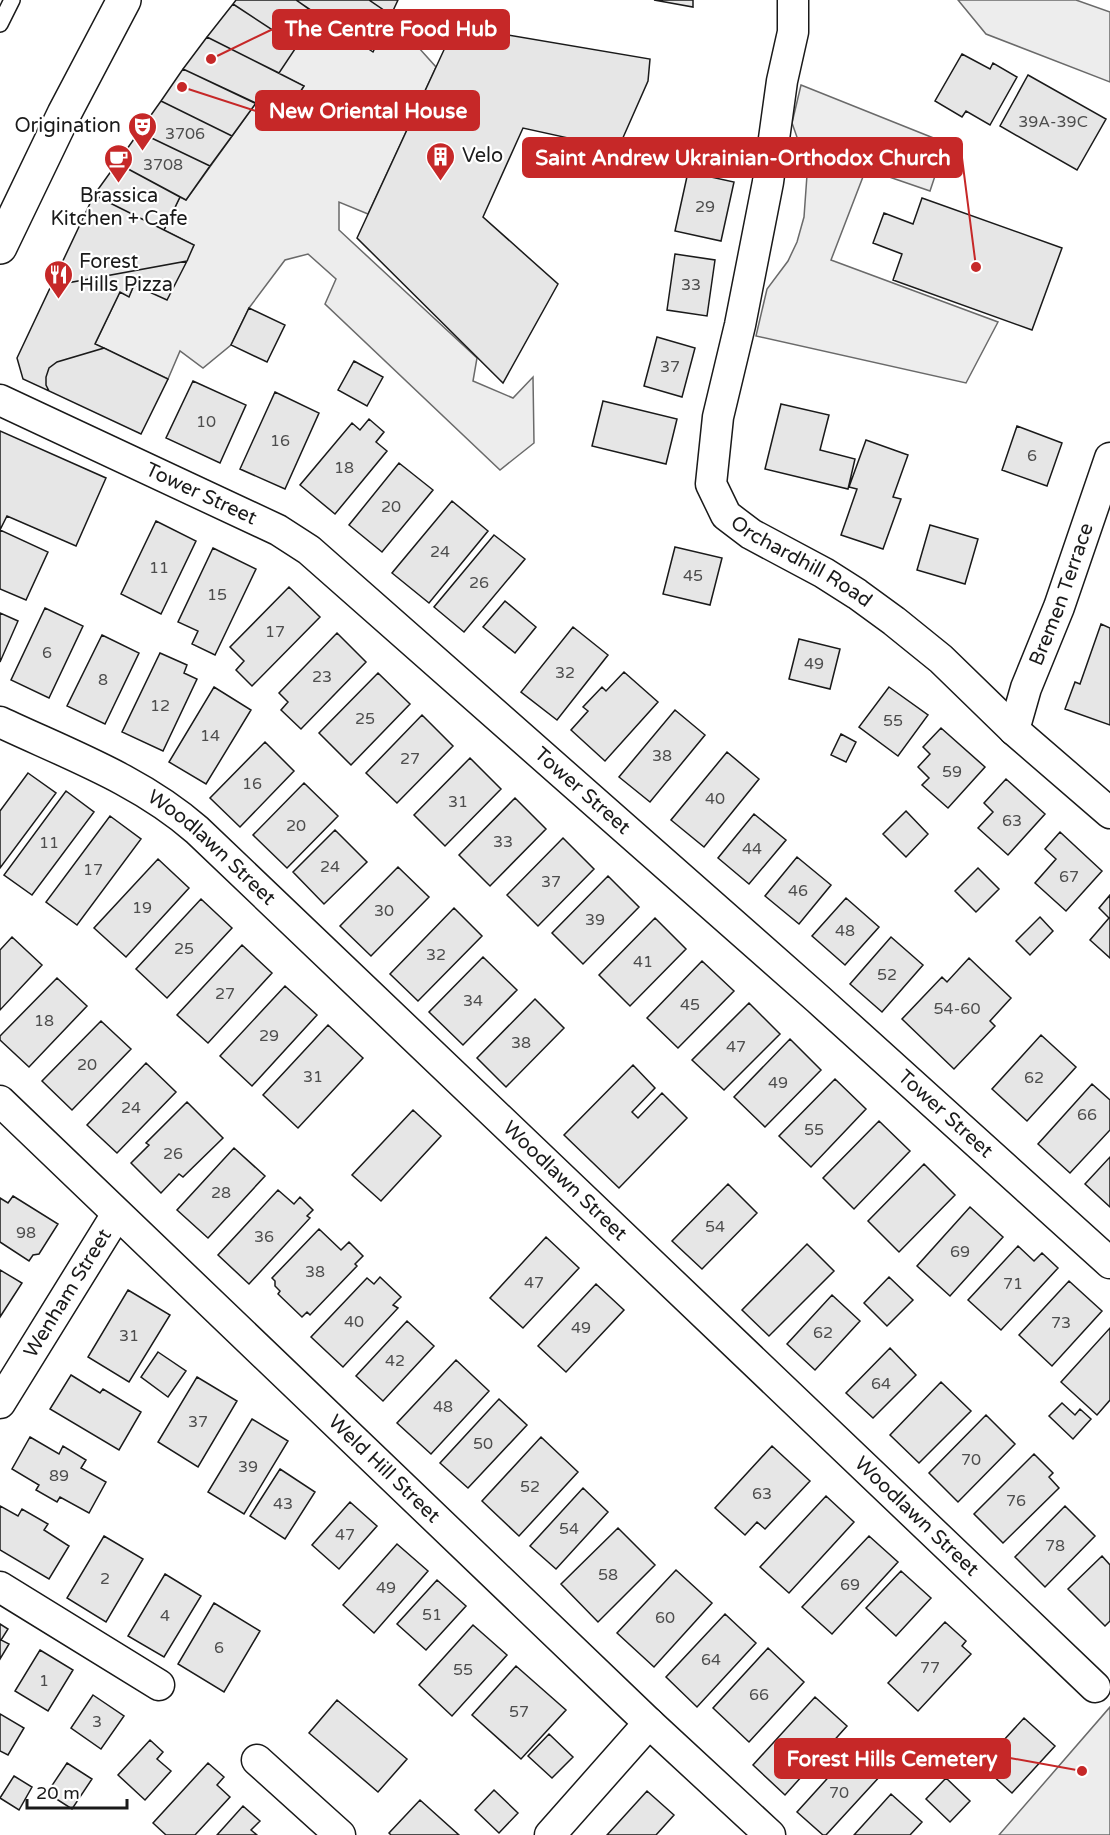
<svg xmlns="http://www.w3.org/2000/svg" width="1110" height="1835" font-family="'Varela Round',sans-serif">
<style>
.built{fill:#ededed;stroke:#6a6a6a;stroke-width:1.5}
.building{fill:#e6e6e6;stroke:#1a1a1a;stroke-width:1.5}
.lines{fill:none;stroke-linecap:round;stroke-linejoin:round}
.lane-casing{stroke:#1a1a1a;stroke-width:18}
.street-casing{stroke:#1a1a1a;stroke-width:33}
.primary-casing{stroke:#1a1a1a;stroke-width:36}
.lane{stroke:#fff;stroke-width:15}
.street{stroke:#fff;stroke-width:30}
.primary{stroke:#fff;stroke-width:33}
.labels{text-anchor:middle;dominant-baseline:central;stroke-width:4.5;stroke-linejoin:round;paint-order:stroke}
.number-label{font-size:16px;fill:#4d4d4d}
.poi-label{font-size:20px;fill:#1a1a1a;stroke:#fff;text-anchor:start}
.street-label{font-size:20px;fill:#1a1a1a;stroke:#fff}
.leader{fill:none;stroke:#c62828;stroke-width:2}
.callout-dot{fill:#c62828;stroke:#fff;stroke-width:2}
.callout{fill:#c62828;stroke:#c62828;stroke-width:2}
.callout-label{font-size:21px;text-anchor:middle;font-weight:bold;fill:#fff}
</style>
<rect width="100%" height="100%" fill="#fff"/>
<path class="built" d="M958,0H1076L1110,12V82L986,34Z
M317,15L373,51L385,27L410,38L436,67L368,214L339,202V230L477,358L473,381L513,398L533,377L534,443L500,470L325,304L336,279L308,254L285,260L249,308L231,345L203,368L180,351L168,379L95,344L120,292L129,296L134,285L163,296L194,245L164,230L180,197L186,200L256,103L284,116L304,86L271,69L297,46Z
M801,85L946,143L930,191L866,169L831,260L998,322L966,383L756,336L767,289L788,261L797,242L804,217L807,175L805,160L792,123Z
M1110,1707V1835H999Z"/>
<path class="building" d="M236,0H296L317,15L297,46L233,4Z
M296,0H369L391,15L373,52Z
M369,0H398L391,15Z
M654,0H693V7Z
M233,4L297,46L279,73L207,37Z
M455,26L650,59L648,81L618,149L523,128L483,217L558,284L503,383L357,238Z
M207,37L304,86L284,117L183,69Z
M962,54L990,69L993,63L1017,77L990,125L966,111L962,117L935,101Z
M183,69L256,103L232,136L161,101Z
M1028,75L1106,119L1077,170L1000,126Z
M161,101L232,136L210,166L139,132Z
M139,132L210,166L186,200L117,163Z
M117,163L180,197L164,230L94,195Z
M688,172L734,182L721,241L675,231Z
M94,195L194,245L187,261L51,286Z
M922,198L1062,248L1032,330L893,280L902,254L873,243L884,213L913,224Z
M675,254L715,260L707,316L667,310Z
M187,261L167,300L134,285L129,297L120,292L95,344L104,348L57,362L49,368L46,377V385L49,391L23,379L17,358L51,286Z
M249,308L285,325L267,362L231,345Z
M657,337L695,348L682,397L644,386Z
M104,348L168,379L141,434L49,391L46,385V377L49,368L57,362Z
M354,361L383,377L367,406L338,390Z
M193,381L246,405L220,463L166,438Z
M275,392L319,413L285,489L240,469Z
M603,401L677,419L666,464L592,446Z
M781,404L829,415L820,450L855,459L848,489L765,469Z
M369,419L384,432L376,442L387,451L335,514L300,485L352,423L360,430Z
M1017,426L1062,443L1047,486L1002,470Z
M0,431L106,478L76,546L7,516L0,530L48,552L26,600L0,589Z
M866,440L908,455L893,497L901,499L883,549L841,535L857,489L849,487Z
M399,463L433,490L382,552L349,525Z
M452,501L488,531L429,603L392,573Z
M156,521L196,541L161,614L121,594Z
M930,525L978,539L965,584L917,570Z
M494,535L525,559L464,632L434,607Z
M675,547L722,558L710,605L663,594Z
M213,548L256,569L215,655L192,644L198,631L178,622Z
M289,587L320,617L252,686L236,670L244,661L230,647Z
M505,601L536,627L515,653L483,627Z
M45,608L83,626L49,698L11,680Z
M0,613L18,621L0,662Z
M1101,624L1110,628V725L1065,709L1075,682L1080,684Z
M573,627L608,655L557,720L521,692Z
M337,633L366,662L301,729L281,710L288,702L279,693Z
M102,635L139,653L105,724L67,706Z
M799,639L840,649L830,689L789,679Z
M160,653L187,665L184,673L197,679L163,751L122,732Z
M624,672L658,702L605,761L571,730L588,711L583,707L602,687L606,691Z
M378,673L410,704L351,765L319,733Z
M214,687L251,710L206,784L169,762Z
M889,687L928,715L898,756L859,727Z
M675,710L705,735L650,802L619,777Z
M422,715L453,746L397,803L366,773Z
M941,728L985,767L948,808L922,785L929,778L918,767L930,754L923,747Z
M841,734L856,742L846,762L831,755Z
M265,742L294,771L240,827L210,798Z
M727,752L759,779L704,847L671,820Z
M470,758L501,789L445,846L414,815Z
M28,773L56,793L0,868V811Z
M1006,779L1045,814L1008,855L978,828L993,812L984,803Z
M304,783L338,816L287,868L253,835Z
M66,791L94,812L32,895L4,875Z
M515,798L546,829L490,886L459,855Z
M906,811L928,834L906,857L883,834Z
M754,814L786,840L749,884L718,858Z
M110,816L141,839L77,925L46,902Z
M335,830L367,862L324,904L293,872Z
M1060,832L1102,871L1066,911L1035,883L1056,859L1045,849Z
M563,838L594,869L538,926L507,895Z
M797,857L831,885L799,924L765,896Z
M158,859L189,888L126,957L94,928Z
M398,867L429,897L371,956L340,926Z
M978,868L999,889L976,912L955,891Z
M608,876L639,907L583,964L552,933Z
M1110,895V958L1090,940L1109,918L1099,908Z
M846,898L879,927L845,965L812,936Z
M201,899L232,928L167,998L136,969Z
M454,908L482,936L418,1001L390,974Z
M1040,917L1053,931L1030,955L1016,941Z
M655,918L686,949L630,1006L599,975Z
M12,937L42,965L0,1010V950Z
M891,937L923,965L882,1012L850,984Z
M242,945L272,973L208,1043L177,1015Z
M483,957L517,990L463,1045L429,1012Z
M969,958L1011,998L990,1021L995,1026L954,1069L902,1019L942,977L947,982Z
M702,961L734,991L678,1048L647,1018Z
M57,978L87,1006L29,1067L0,1040V1036Z
M285,986L317,1015L252,1086L220,1056Z
M535,999L564,1028L506,1087L477,1058Z
M749,1003L780,1034L724,1090L692,1060Z
M101,1021L131,1049L72,1110L42,1081Z
M328,1025L363,1058L298,1128L263,1095Z
M1041,1035L1076,1067L1027,1121L992,1089Z
M790,1039L821,1070L765,1127L734,1097Z
M146,1063L176,1092L117,1153L87,1125Z
M633,1065L655,1088L632,1112L638,1118L662,1093L687,1118L619,1188L564,1135Z
M835,1079L866,1109L811,1167L779,1136Z
M1092,1084L1110,1100V1130L1070,1173L1038,1144Z
M187,1102L223,1138L183,1177L179,1174L161,1193L131,1163L149,1145L146,1143Z
M413,1110L441,1136L381,1201L352,1175Z
M879,1121L910,1151L854,1209L823,1178Z
M234,1148L265,1176L208,1238L177,1210Z
M1110,1157V1207L1085,1184Z
M924,1164L955,1195L899,1252L868,1221Z
M728,1184L757,1213L702,1269L672,1241Z
M278,1190L294,1204L300,1197L313,1210L307,1216L310,1218L249,1284L218,1255Z
M13,1196L58,1224L39,1254L33,1255L29,1261L0,1242V1198L8,1203Z
M970,1207L1003,1237L950,1296L917,1266Z
M319,1229L341,1250L349,1242L363,1256L355,1264L357,1266L310,1315L307,1312L302,1317L278,1294L280,1291L275,1286V1281L272,1278Z
M546,1237L579,1268L523,1328L490,1298Z
M807,1244L834,1271L769,1336L742,1310Z
M1018,1246L1034,1261L1042,1253L1058,1268L1001,1330L968,1300Z
M0,1270L22,1283L0,1317Z
M380,1277L401,1297L393,1305L398,1308L343,1367L311,1337L367,1278L374,1284Z
M889,1277L913,1300L887,1326L864,1303Z
M1069,1281L1102,1311L1052,1366L1019,1335Z
M596,1284L624,1310L566,1372L538,1346Z
M128,1290L170,1315L129,1382L88,1357Z
M832,1295L860,1321L815,1370L787,1344Z
M407,1321L434,1346L383,1401L356,1376Z
M1110,1328V1400L1097,1415L1061,1382Z
M890,1348L916,1375L873,1418L846,1393Z
M158,1352L186,1371L168,1397L141,1377Z
M456,1360L489,1391L431,1454L397,1423Z
M71,1375L100,1393L103,1389L141,1412L119,1450L50,1409Z
M197,1377L237,1401L198,1467L158,1442Z
M941,1382L971,1411L919,1463L890,1435Z
M499,1399L527,1425L468,1488L440,1463Z
M1062,1403L1075,1415L1080,1409L1091,1419L1073,1439L1049,1416Z
M986,1415L1015,1444L958,1502L929,1473Z
M252,1419L288,1441L244,1514L208,1492Z
M30,1437L59,1454L63,1446L86,1460L81,1468L106,1482L89,1513L60,1497L57,1502L36,1490L39,1485L12,1469Z
M541,1437L578,1472L519,1536L482,1501Z
M772,1446L810,1481L765,1529L757,1522L745,1535L715,1508Z
M1034,1454L1053,1473L1049,1477L1059,1488L1003,1543L974,1514Z
M280,1469L315,1492L285,1539L250,1516Z
M583,1488L608,1512L556,1569L530,1546Z
M826,1496L854,1522L789,1593L760,1567Z
M350,1502L377,1526L339,1569L312,1545Z
M0,1506L18,1516L22,1509L48,1524L44,1530L69,1546L49,1579L0,1550Z
M1065,1506L1095,1536L1045,1587L1015,1557Z
M618,1528L655,1565L598,1622L561,1584Z
M104,1536L143,1559L106,1622L67,1598Z
M869,1536L898,1562L832,1634L802,1607Z
M397,1544L428,1571L374,1633L343,1605Z
M1102,1556L1110,1565V1621L1105,1626L1068,1589Z
M676,1570L712,1603L654,1667L617,1633Z
M901,1571L931,1598L896,1636L866,1608Z
M165,1574L201,1596L164,1657L128,1636Z
M437,1580L466,1606L426,1650L397,1624Z
M214,1603L260,1631L224,1692L178,1664Z
M725,1614L756,1643L697,1707L666,1677Z
M945,1622L966,1641L962,1646L971,1654L918,1711L888,1683Z
M0,1624L8,1629L1,1640L9,1644L0,1659Z
M473,1625L507,1655L452,1716L419,1685Z
M768,1648L804,1682L749,1742L713,1708Z
M40,1650L73,1670L48,1711L15,1691Z
M516,1666L566,1710L521,1759L472,1715Z
M93,1695L124,1716L101,1749L71,1728Z
M815,1697L847,1726L785,1795L753,1765Z
M337,1700L407,1759L378,1792L309,1733Z
M0,1714L24,1728L8,1755L0,1751Z
M1024,1718L1055,1746L1012,1793L981,1765Z
M549,1734L573,1757L552,1778L528,1756Z
M150,1740L163,1752L157,1759L171,1771L145,1800L118,1775Z
M854,1749L882,1774L826,1835H823L797,1812Z
M67,1763L92,1779L72,1809L47,1793Z
M208,1763L224,1777L217,1785L230,1797L195,1835H166L153,1823Z
M14,1776L32,1787L19,1810L0,1798Z
M946,1778L970,1801L950,1822L926,1799Z
M494,1790L518,1813L499,1833L475,1810Z
M647,1791L674,1815L656,1835H607Z
M891,1794L922,1822L910,1835H854Z
M420,1800L459,1835H391L389,1833Z
M243,1806L260,1821L251,1830L257,1835H217Z"/>
<g class="lines">
<defs>
<path id="lane" d="M0,24L12,0"/>
<g id="street">
<path id="s1" d="M793,0V32L782,81L768,182L740,325L718,417L711,484L726,515L751,534L824,573L857,594L894,621L941,659L1014,730L1110,813"/>
<path id="s2" d="M0,400L278,530L309,550L818,999L1110,1263"/>
<path id="s3" d="M0,722C68,754 140,780 197,830L1095,1687"/>
<path id="s4" d="M1014,730L1026,688L1059,607L1110,458"/>
<path id="s5" d="M0,1101L649,1723L770,1835"/>
<path id="s6" d="M0,1403L117,1214"/>
<path d="M0,1587L159,1685"/>
<path d="M257,1760L340,1835"/>
<path d="M550,1835L649,1723"/>
</g>
<path id="primary" d="M0,247L64,114L124,0"/>
</defs>
<use href="#lane" class="lane-casing"/>
<use href="#street" class="street-casing"/>
<use href="#primary" class="primary-casing"/>
<use href="#lane" class="lane"/>
<use href="#street" class="street"/>
<use href="#primary" class="primary"/>
</g>
<defs>
<symbol id="theatre-pin" viewBox="-11 -11 22 30"><path d="M0 17L-7.5 6A9.5 9.5 0 1 1 7.5 6Z" fill="#c62828" stroke="#fff"/><path d="M-5-5.5Q0-4 5-5.5V0Q5 5 0 6Q-5 5-5 0ZM-3.3-2.5H-1v1.5H-3.3ZM1-2.5H3.3v1.5H1ZM-2.8 1Q0 5.5 2.8 1Z" fill="#fff"/></symbol>
<symbol id="building-pin" viewBox="-11 -11 22 30"><path d="M0 17L-7.5 6A9.5 9.5 0 1 1 7.5 6Z" fill="#c62828" stroke="#fff"/><path d="M-4-6H4V6H1V3H-1V6H-4ZM-2.5-4.3h1.7v1.8h-1.7ZM.8-4.3h1.7v1.8H.8ZM-2.5-1h1.7V.8h-1.7ZM.8-1h1.7V.8H.8Z" fill="#fff"/></symbol>
<symbol id="cafe-pin" viewBox="-11 -11 22 30"><path d="M0 17L-7.5 6A9.5 9.5 0 1 1 7.5 6Z" fill="#c62828" stroke="#fff"/><path d="M-5.5-4.5H6V0H3Q3 3.5 0 3.5H-2.5Q-5.5 3.5-5.5 0ZM3-3.2v2h1.7v-2ZM-6 4.5H4V6H-6Z" fill="#fff"/></symbol>
<symbol id="restaurant-pin" viewBox="-11 -11 22 30"><path d="M0 17L-7.5 6A9.5 9.5 0 1 1 7.5 6Z" fill="#c62828" stroke="#fff"/><path d="M-5-6h1v4h1v-4h1v4h1v-4h1v5L-1.5 .5V6h-2V.5L-5-1ZM5-6V6H3V1.5H1.5Q1.5-4 5-6Z" fill="#fff"/></symbol>
</defs>
<g fill-rule="evenodd">
<use href="#theatre-pin" x="126" y="110" width="33" height="45"/>
<use href="#building-pin" x="424" y="140" width="33" height="45"/>
<use href="#cafe-pin" x="102" y="142" width="33" height="45"/>
<use href="#restaurant-pin" x="42" y="258" width="33" height="45"/>
</g>
<g class="labels">
<g class="number-label">
<text x="1053" y="122">39A-39C</text>
<text x="185" y="134">3706</text>
<text x="163" y="165">3708</text>
<text x="705" y="207">29</text>
<text x="691" y="285">33</text>
<text x="670" y="367">37</text>
<text x="206" y="422">10</text>
<text x="280" y="441">16</text>
<text x="1032" y="456">6</text>
<text x="344" y="468">18</text>
<text x="391" y="507">20</text>
<text x="440" y="552">24</text>
<text x="159" y="568">11</text>
<text x="693" y="576">45</text>
<text x="479" y="583">26</text>
<text x="217" y="595">15</text>
<text x="275" y="632">17</text>
<text x="47" y="653">6</text>
<text x="814" y="664">49</text>
<text x="565" y="673">32</text>
<text x="322" y="677">23</text>
<text x="103" y="680">8</text>
<text x="160" y="706">12</text>
<text x="365" y="719">25</text>
<text x="893" y="721">55</text>
<text x="210" y="736">14</text>
<text x="662" y="756">38</text>
<text x="410" y="759">27</text>
<text x="952" y="772">59</text>
<text x="252" y="784">16</text>
<text x="715" y="799">40</text>
<text x="458" y="802">31</text>
<text x="1012" y="821">63</text>
<text x="296" y="826">20</text>
<text x="503" y="842">33</text>
<text x="49" y="843">11</text>
<text x="752" y="849">44</text>
<text x="330" y="867">24</text>
<text x="93" y="870">17</text>
<text x="1069" y="877">67</text>
<text x="551" y="882">37</text>
<text x="798" y="891">46</text>
<text x="142" y="908">19</text>
<text x="384" y="911">30</text>
<text x="595" y="920">39</text>
<text x="845" y="931">48</text>
<text x="184" y="949">25</text>
<text x="436" y="955">32</text>
<text x="643" y="962">41</text>
<text x="887" y="975">52</text>
<text x="225" y="994">27</text>
<text x="473" y="1001">34</text>
<text x="690" y="1005">45</text>
<text x="957" y="1009">54-60</text>
<text x="44" y="1021">18</text>
<text x="269" y="1036">29</text>
<text x="521" y="1043">38</text>
<text x="736" y="1047">47</text>
<text x="87" y="1065">20</text>
<text x="313" y="1077">31</text>
<text x="1034" y="1078">62</text>
<text x="778" y="1083">49</text>
<text x="131" y="1108">24</text>
<text x="1087" y="1115">66</text>
<text x="814" y="1130">55</text>
<text x="173" y="1154">26</text>
<text x="221" y="1193">28</text>
<text x="715" y="1227">54</text>
<text x="26" y="1233">98</text>
<text x="264" y="1237">36</text>
<text x="960" y="1252">69</text>
<text x="315" y="1272">38</text>
<text x="534" y="1283">47</text>
<text x="1013" y="1284">71</text>
<text x="354" y="1322">40</text>
<text x="1061" y="1323">73</text>
<text x="581" y="1328">49</text>
<text x="823" y="1333">62</text>
<text x="129" y="1336">31</text>
<text x="395" y="1361">42</text>
<text x="881" y="1384">64</text>
<text x="443" y="1407">48</text>
<text x="198" y="1422">37</text>
<text x="483" y="1444">50</text>
<text x="971" y="1460">70</text>
<text x="248" y="1467">39</text>
<text x="59" y="1476">89</text>
<text x="530" y="1487">52</text>
<text x="762" y="1494">63</text>
<text x="1016" y="1501">76</text>
<text x="283" y="1504">43</text>
<text x="569" y="1529">54</text>
<text x="345" y="1535">47</text>
<text x="1055" y="1546">78</text>
<text x="608" y="1575">58</text>
<text x="105" y="1579">2</text>
<text x="850" y="1585">69</text>
<text x="386" y="1588">49</text>
<text x="432" y="1615">51</text>
<text x="165" y="1616">4</text>
<text x="665" y="1618">60</text>
<text x="219" y="1648">6</text>
<text x="711" y="1660">64</text>
<text x="930" y="1668">77</text>
<text x="463" y="1670">55</text>
<text x="44" y="1681">1</text>
<text x="759" y="1695">66</text>
<text x="519" y="1712">57</text>
<text x="97" y="1722">3</text>
<text x="839" y="1793">70</text>
</g>
<g class="poi-label">
<text x="121" y="126" text-anchor="end">Origination</text>
<text x="462" y="156">Velo</text>
<text x="119" y="196" text-anchor="middle">Brassica<tspan x="119" dy="23">Kitchen + Cafe</tspan></text>
<text x="79" y="262">Forest<tspan x="79" dy="23">Hills Pizza</tspan></text>
</g>
<g class="street-label">
<text stroke="none"><textPath href="#s2" startOffset="222">Tower Street</textPath></text>
<text stroke="none"><textPath href="#s1" startOffset="615">Orchardhill Road</textPath></text>
<text stroke="none"><textPath href="#s4" startOffset="144">Bremen Terrace</textPath></text>
<text stroke="none"><textPath href="#s2" startOffset="708">Tower Street</textPath></text>
<text stroke="none"><textPath href="#s3" startOffset="248">Woodlawn Street</textPath></text>
<text stroke="none"><textPath href="#s2" startOffset="1194">Tower Street</textPath></text>
<text stroke="none"><textPath href="#s3" startOffset="734">Woodlawn Street</textPath></text>
<text stroke="none"><textPath href="#s6" startOffset="129">Wenham Street</textPath></text>
<text stroke="none"><textPath href="#s5" startOffset="532">Weld Hill Street</textPath></text>
<text stroke="none"><textPath href="#s3" startOffset="1220">Woodlawn Street</textPath></text>
</g>
</g>
<path class="leader" d="M211 59L273 29M182 87L256 111M976 267L962 158M1082 1771L1010 1758"/>
<g class="callout-dot">
<circle cx="211" cy="59" r="6"/>
<circle cx="182" cy="87" r="6"/>
<circle cx="976" cy="267" r="6"/>
<circle cx="1082" cy="1771" r="6"/>
</g>
<g class="callout">
<rect x="273" y="10" width="236" height="39" rx="6"/>
<rect x="256" y="91" width="223" height="39" rx="6"/>
<rect x="523" y="138" width="439" height="39" rx="6"/>
<rect x="775" y="1739" width="235" height="39" rx="6"/>
</g>
<g class="callout-label">
<text x="391" y="36">The Centre Food Hub</text>
<text x="368" y="118">New Oriental House</text>
<text x="743" y="165">Saint Andrew Ukrainian-Orthodox Church</text>
<text x="892" y="1766">Forest Hills Cemetery</text>
</g>
<path d="M27 1799v9h100v-9" fill="none" stroke="#1a1a1a" stroke-width="3"/>
<text x="36" y="1799" font-size="18" fill="#1a1a1a" stroke="#ffffff" stroke-width="4.5" paint-order="stroke">20 m</text>
</svg>
